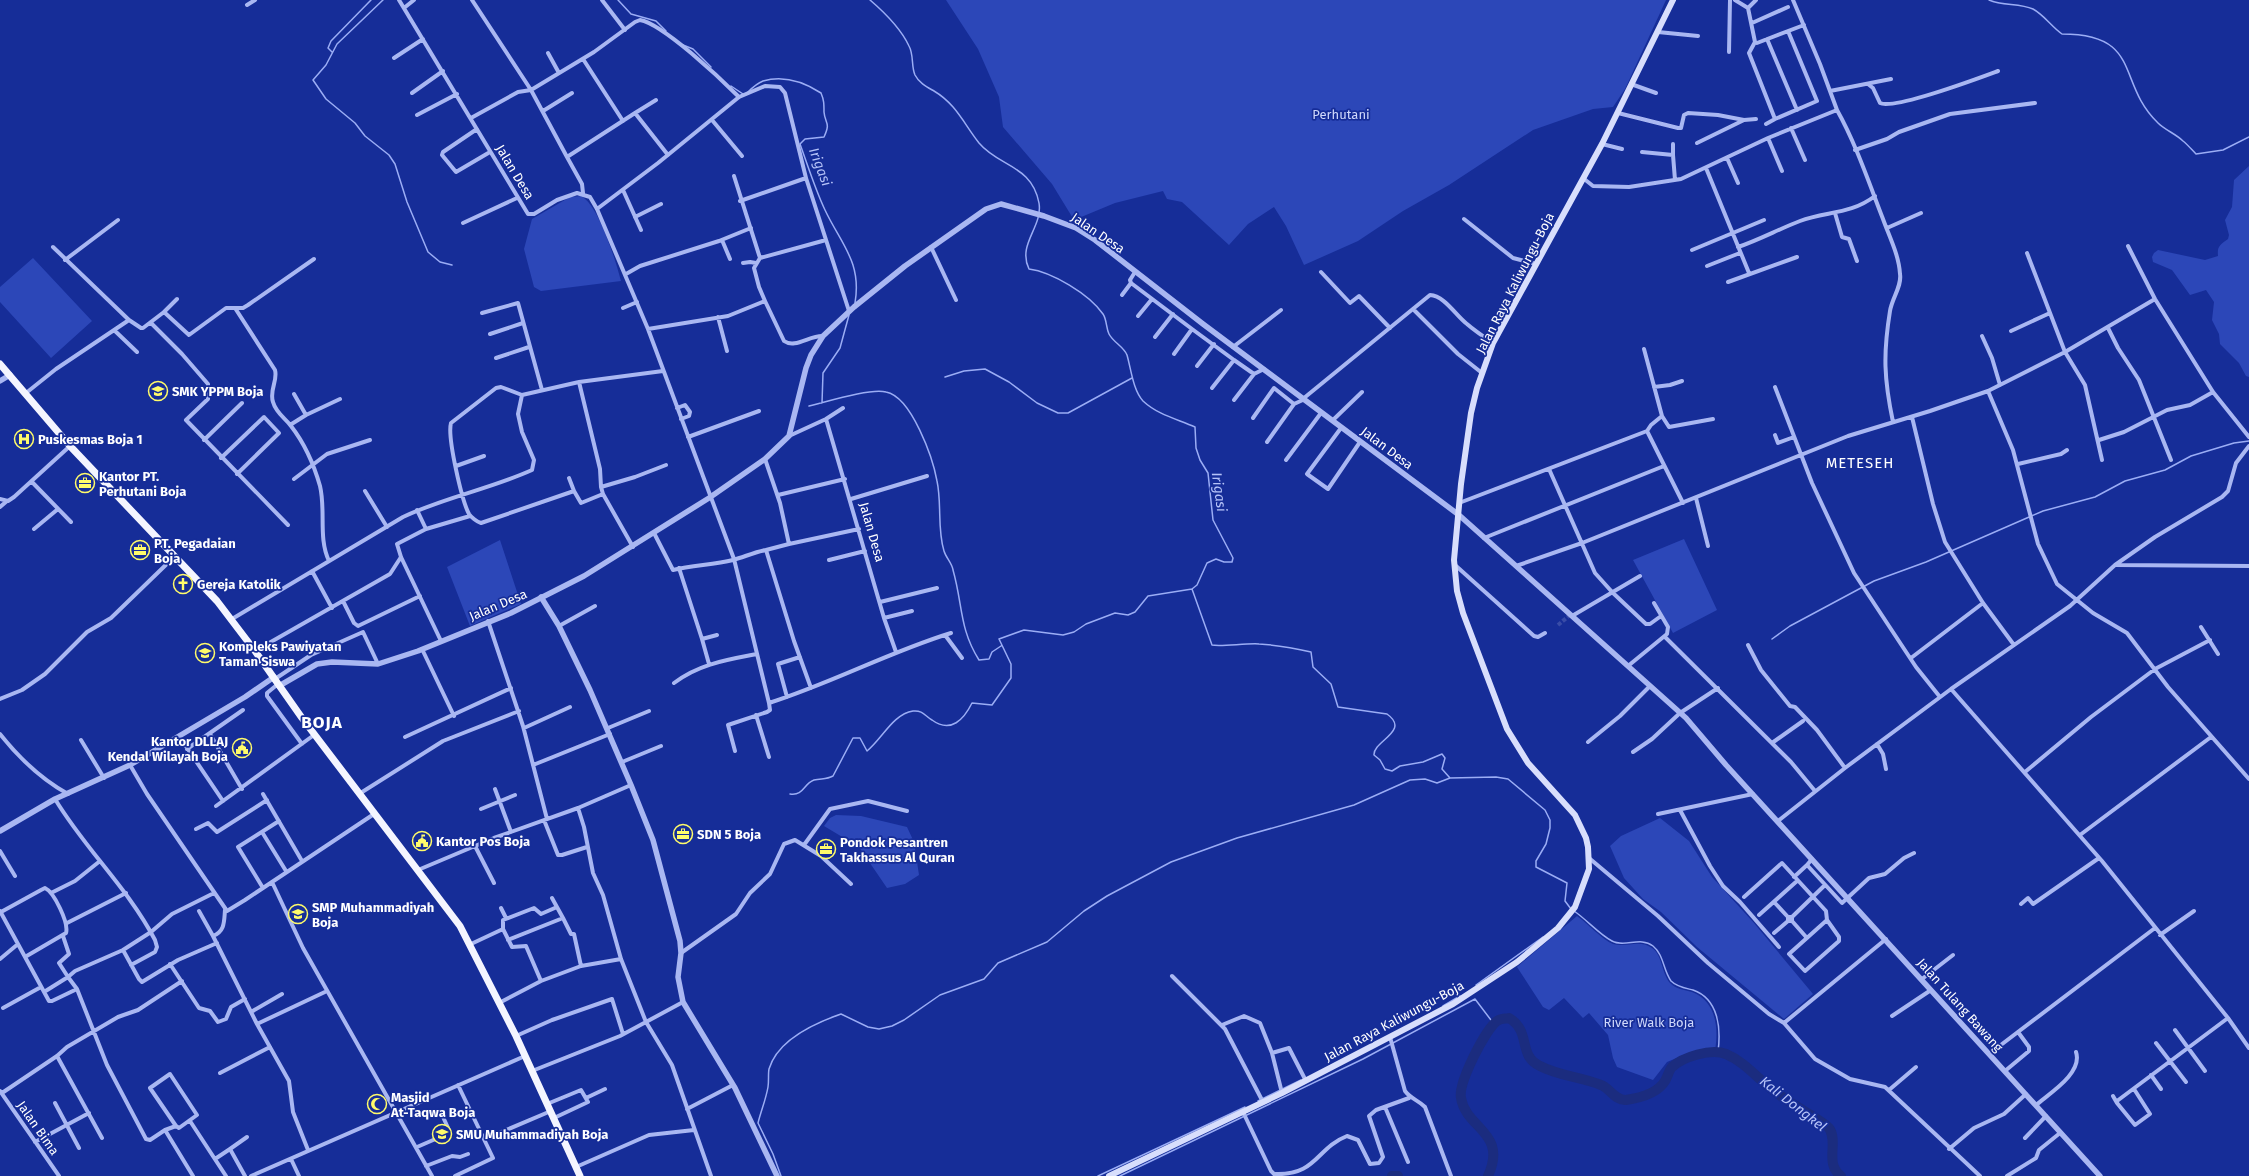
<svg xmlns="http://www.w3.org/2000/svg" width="2249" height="1176" font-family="'Fira Sans',sans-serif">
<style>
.green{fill:#2c47b8}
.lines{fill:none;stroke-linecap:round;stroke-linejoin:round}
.stream{stroke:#9badf5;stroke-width:1.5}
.river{stroke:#1b2c7f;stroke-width:10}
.minor-tunnel{stroke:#394ca7;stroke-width:4;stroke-dasharray:4 2;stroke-linecap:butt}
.minor{stroke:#a9b7f2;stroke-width:4}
.tertiary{stroke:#a9b7f2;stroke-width:5.5}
.secondary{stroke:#d8defc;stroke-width:6}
.primary{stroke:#f4f5ff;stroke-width:7}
.labels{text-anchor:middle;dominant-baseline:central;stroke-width:3.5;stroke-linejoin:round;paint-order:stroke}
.park-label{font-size:13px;fill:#d0d9fc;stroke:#162d98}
.street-label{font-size:13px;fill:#fff;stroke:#162d98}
.poi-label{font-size:13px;font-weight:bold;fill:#fff;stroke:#162d98;text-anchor:start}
.water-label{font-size:14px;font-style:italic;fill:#b5c2f8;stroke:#162d98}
.quarter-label{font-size:15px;letter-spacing:1px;fill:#fff;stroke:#162d98}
.district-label{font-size:17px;font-weight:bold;letter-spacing:1px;fill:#fff;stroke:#162d98}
</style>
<rect width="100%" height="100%" fill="#162d98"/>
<path class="green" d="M946,0H1666L1625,89L1613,107L1593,109L1533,130L1449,185L1403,211L1358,241L1304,265L1286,226L1274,207L1248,224L1229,245L1182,202L1167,199L1163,191L1115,203L1074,220L1052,184L1003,127L999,97L978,49Z
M2249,166V377L2246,376L2239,363L2220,344L2219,334L2212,320L2214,302L2206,290L2190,295L2172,270L2153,262L2152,257L2154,253L2158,250L2205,260L2218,256C2217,246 2220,245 2228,239L2229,235L2225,220L2232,207L2234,180Z
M581,196C599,205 616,262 621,281L541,291L534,287L524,249L532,219L570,197Z
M33,258L92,321L51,358L0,302V287Z
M1684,539L1717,610L1673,633L1633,560Z
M500,540L521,604L470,626L447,567Z
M836,815L861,816L907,827L914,842L919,875L905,884L887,888L859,847L824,826L830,818Z
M1660,818L1689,841L1712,877L1754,923L1813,994L1784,1019L1697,947L1661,912L1643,899L1624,878L1610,846L1621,836Z
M1577,916C1587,923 1603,940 1613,944C1626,948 1639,939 1652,948C1663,956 1661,972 1670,983C1676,989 1684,990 1692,992C1716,1001 1719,1028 1715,1050L1691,1052L1667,1062L1653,1080L1617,1067L1613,1058L1608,1035L1589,1013L1583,1018L1564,998L1549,1010L1543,1007L1517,967Z"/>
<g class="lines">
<path class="stream" d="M383,0L337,44L326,65L313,80L326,99L355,123L365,136L389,155L395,164L407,202L428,252L440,262L452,265
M618,0L631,14L656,21L666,31
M1989,0C2003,6 2019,3 2033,9C2044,15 2051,26 2062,34C2143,34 2116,83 2158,123C2165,130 2176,134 2183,141C2188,145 2192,150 2196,154L2223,150L2249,137
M683,45L693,49L711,67
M332,52L328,48L331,41L371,0
M731,86L743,94
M748,92C752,88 758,83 763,81C784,75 804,82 821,93C824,100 824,104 824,112C825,124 831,122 824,137L805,139L800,144C808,166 815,189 825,210C841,244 862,262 855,303
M945,377L964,371L985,369L1009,382L1037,403L1058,413H1068L1132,378
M822,403L823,373L840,348L849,315
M809,406C826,402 870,388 886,392C912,397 933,459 937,481C942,504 937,529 944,551C946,558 952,563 953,570C963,605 959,628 979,660L989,659L992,652L1001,646
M1192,589L1212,645C1220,647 1247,643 1259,644C1276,645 1294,648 1311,652L1313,667L1331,684L1338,707L1387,714C1411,731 1373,741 1374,755L1380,760L1385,769L1392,771L1400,766L1423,762L1442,754L1445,758L1442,769L1450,778L1496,777L1508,779L1545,810L1550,820V828L1546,844L1536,861V867L1567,883L1565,901L1571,909
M1772,639L1790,626L1874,581L1926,562L2043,511L2095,497L2125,481L2165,470L2191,456L2234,443L2249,441
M790,794C804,796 803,784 814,780C821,778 826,780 833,776L853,738H860L867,751C882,739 893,714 913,711C923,710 925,716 932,720C951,734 964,719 972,703L992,705L1011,678V664L999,639L1024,630L1063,635L1074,632L1086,624L1115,613L1128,615L1135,612L1148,596L1192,589L1197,585L1207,563L1216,559L1224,562H1232L1233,558L1213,520L1208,473L1200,460L1196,448L1195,427C1177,419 1158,415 1143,401C1133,390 1131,369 1127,355C1124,347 1113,342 1109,334C1106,328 1107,320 1103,314C1089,294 1052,272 1029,269C1017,244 1043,227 1039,203C1032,165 999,167 979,143C964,124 956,104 934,91C927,87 919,83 915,75C911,66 914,55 909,46C901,29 884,12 870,0
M1574,911C1586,919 1600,935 1612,941C1625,948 1640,936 1653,946C1664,955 1663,970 1671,981C1677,987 1685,988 1693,990C1719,999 1721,1029 1718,1052
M1476,985L1543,937
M1443,1006L1460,996
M1258,1101L1301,1080
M781,1176L773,1154L758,1123C761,1111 766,1099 768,1087C769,1081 768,1074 769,1069C778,1039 815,1023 841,1014L868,1027L879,1029L892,1026L904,1020L940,995L984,979L998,963L1047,942L1084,911L1107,896L1171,862L1237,838L1354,805L1410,780L1425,779L1437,783L1450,778
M1098,1176L1245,1107
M1120,1176L1363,1059L1475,999L1494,1024"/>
<path class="river" d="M1392,1176H1398
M1488,1176C1508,1132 1466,1129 1461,1098C1458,1083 1485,1030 1497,1021C1501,1018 1505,1019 1509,1018C1532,1032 1517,1055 1540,1066C1559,1076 1581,1077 1601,1085C1610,1088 1615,1101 1626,1100C1639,1098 1658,1093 1665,1081C1668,1076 1669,1070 1672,1067C1683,1057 1711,1048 1726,1054C1745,1062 1758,1079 1774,1091C1785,1099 1797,1107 1809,1114C1815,1118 1824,1123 1829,1128C1839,1142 1824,1164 1841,1176"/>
<path class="minor-tunnel" d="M1558,625L1570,615"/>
<path class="minor" d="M399,0L528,214H534L557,200L577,193L590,197L597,209L648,329L734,559L769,703L770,710L767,712L728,725L735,751
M472,0L531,90L567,157
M602,0L625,30
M1735,0L1748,8
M1756,0L1748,8L1755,42L1757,43L1804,25
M1793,0L1820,64L1837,110
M247,5L255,0
M404,8L414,0
M1752,23L1788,7
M1658,32L1698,36
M1767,39L1797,110
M1755,42L1749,53L1775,119L1817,101L1788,31
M1729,52L1730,0
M548,53L559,73
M394,58L423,39
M583,59L623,121
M1631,84L1656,93
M1868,84L1873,88L1880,103C1894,110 1979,78 1998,71
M1830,91L1891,79
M412,93L443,71
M543,111L572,93
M635,113L656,100
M1618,113L1678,128H1681L1684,115L1688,113L1718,115L1744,120L1697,143
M417,115L457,94
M471,118L518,92L531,90L594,52L635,22L640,20C663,24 721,79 739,97
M712,120L742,156
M1744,120L1756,119
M1766,124L1775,119
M1791,128L1805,160
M477,129L443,152L442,155L456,172L490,152
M1768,138L1782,171
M1602,144L1622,149
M1855,150L1887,139L1899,132L1950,114L2035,103
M1642,152L1673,155V144
M1673,155L1675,180
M1727,158L1738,183
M1706,168L1749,273
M734,176L760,258
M1583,178L1593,186L1629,187L1681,179L1768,138L1837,110C1856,144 1869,183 1883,219C1889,236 1899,255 1900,274C1902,286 1892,298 1890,311C1883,354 1884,379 1893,422
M623,190L641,230
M583,193L582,184L567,157L635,113L668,155
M740,201L806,178
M597,209L658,163L739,97L765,86L780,87L785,93L806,178L849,311
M1835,213L1842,237L1849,239L1857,261
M635,217L661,204
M1464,219L1513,258L1536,264
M463,223L517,198
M1887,228L1921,213
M722,240L730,259
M2128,246L2155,299L2213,392L2249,437
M53,247L129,320L141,328H143L164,312L189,335L226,308H243L248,305L314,259
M931,247L956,300
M1738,247C1759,240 1779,229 1800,221C1826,211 1850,215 1875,196
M1692,250L1764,220
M2027,253L2065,352L2085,385L2102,460
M65,260L118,220
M743,263L750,262L756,263
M1707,266L1740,253
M1321,272L1350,303L1359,296L1390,328
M626,274L640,266L719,241L751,228
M1728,282L1797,257
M1131,283L1130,280L1135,272
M1122,295L1131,283L1192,329
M765,301L759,287L754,268L760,258L826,240
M235,308L275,370C278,381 269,390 273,402C276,413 285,418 291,426C305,444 314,465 320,486C326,511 318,538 329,561
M623,308L637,302
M1413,309L1458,354L1482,373
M164,312L177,299
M482,313L518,303L542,390
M1138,316L1152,299
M718,317L727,351
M151,323L182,354L208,384V399L186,420L288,525
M2108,328L2118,348L2139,380L2171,460
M648,329L728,316L765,301L784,341C795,349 810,335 823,336
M114,330L137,352
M2011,331L2050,313
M490,334L523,323
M1982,336L1992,358L2000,385
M1155,337L1173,314
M1233,347L1281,310
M1644,349L1662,416L1669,427L1713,419
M1174,354L1192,329L1234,360
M496,358L529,347
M1197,366L1214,344
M579,382L600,469L601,487L635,477L666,465
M1654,387L1670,385L1682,381
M1775,387L1812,483L1854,573L1916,667L1940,697
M1212,388L1234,360L1254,374
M1988,391L2013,450L2038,544L2057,584L2093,613L2127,633L2168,687L2249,779
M26,393L56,369L129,320
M294,394L306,415
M522,395L501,387L496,388L451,423C447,437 462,501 469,514C471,517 477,522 481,523L574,491L581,503L603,494L601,487
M1304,398L1430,295C1445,296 1456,316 1467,324C1475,331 1484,337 1493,343
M1234,400L1254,374L1264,369
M677,408L685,405L690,412L689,416L681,419
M1912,417L1933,504L1945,542L1983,603L2014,645
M1253,418L1274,388L1294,404L1305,399
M826,419L884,618L896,652
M1333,420L1362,392
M290,425L306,415L340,399
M1341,428L1307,474L1328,489L1360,442
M1647,431L1683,503
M1775,435L1778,443L1794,437
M789,436L826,419L843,408
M688,437L759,411
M204,440L242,403
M2099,440L2124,432L2167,410L2190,405L2213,392
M1267,442L1294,404
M221,458L264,417L279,433L237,474
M765,459L780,503L789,544L766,550L794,641L811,688
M1286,460L1321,413
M2018,464L2061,454L2067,450
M456,466L484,456
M1549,469L1595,573L1613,593L1646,624H1650L1661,616
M569,478L574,491
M294,479L327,454L370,440
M32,482L71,522
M365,491L387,527
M603,494L633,547
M778,495L845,479
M1696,498L1708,546
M0,499L8,501L14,497L70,446
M851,499L927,476
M1459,503L1647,431L1651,425L1662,416
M0,507L7,501
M417,510L426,529L470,516
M34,529L58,509
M426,529L397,544L401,557L441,641
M654,533L673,570C693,565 713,565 733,560C744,557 755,552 766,550
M1484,538L1664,466
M789,544L859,529
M829,560L865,551
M1455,565L1534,636L1538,637L1545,633
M2116,565L2249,566
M1516,566L1582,543L1848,436L1930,411L1988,391L2065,352L2155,299
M679,568L702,639
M312,571L332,608
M343,601L354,623L358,626L420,596
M880,602L937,588
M1572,616L1640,576
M884,618L912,611
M232,619L403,517C445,497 490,489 532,470L534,460L522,432L518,414L522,395L579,382L663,371
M488,621L523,726L547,819
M559,626L595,606
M2201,627L2218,654
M945,635L962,658
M1665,637L1791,762L1815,791
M1748,645L1761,670L1790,706L1795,707L1817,730L1845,768
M422,649L454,716
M255,651L390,574L401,557
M1911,658L1983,603
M709,664L702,639L717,635
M1628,666L1667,634L1668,627L1654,603
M275,679L311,655L363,632L378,664
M674,683C699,664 726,660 757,654
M278,684L267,693V696L302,744
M1951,689L2102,861L2228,1018L2249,1048
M787,697L778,664L800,657
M0,699L22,690L45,674L87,632L111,618L174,557
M769,703C832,683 889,652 951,633
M756,715L769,757
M524,728L570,707
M608,728L649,711
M0,734C19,758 41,779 68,794
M210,734L242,789
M179,736L223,801
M405,737L511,688
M81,740L104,778
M1588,742L1620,716L1650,686
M1772,743L1803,721
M1877,744L1883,754L1886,769
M187,749L243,710
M1633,752L1652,739L1680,713L1718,688
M622,762L661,746
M130,765L147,794L227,911L245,900L374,814
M533,765L610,734
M2025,772L2091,717L2155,669L2210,640
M495,789L511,832
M263,794L302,861
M359,794L443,741L519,711
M55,799C85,849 128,888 155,940L157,947L155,952L131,965
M216,806L314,735
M578,808L584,827L593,873L603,895L621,959L646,1022L672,1065L711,1176
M481,809L515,795
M1680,810L1710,866L1723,886L1740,902L1779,947
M1658,814L1753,794
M544,820L558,855H562L587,847
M1778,821L1845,768L1951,689L2070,606L2115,565L2155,537L2222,497L2228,491L2236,463L2249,446
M196,829L208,823L217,832L267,800
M262,832L286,871
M2080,835L2211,737
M804,845L830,809L868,801L907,811
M475,846L494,883
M0,851L15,876
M1589,858L1658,916L1708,963L1769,1014L1784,1023L1815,1059L1850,1079L1885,1087L1980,1176
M1812,859L1807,865L1842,903L1869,878L1885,874L1904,858L1914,853
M418,870L494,838L578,808L631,785
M1794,877L1807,865
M272,882L303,948L432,1176
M263,888L238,847L279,821
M51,893L75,881L100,861
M1744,897L1782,863L1826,911L1827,920L1839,937V941L1805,971L1789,954L1827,920
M552,898L563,918
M1774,902L1788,917
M2021,904L2028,898L2033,904L2099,858
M501,908L506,918
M0,911L49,1001H52L77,989
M199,911L213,936L257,1024L289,1081L293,1112L308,1150
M1,912L41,890L45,888C54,892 69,923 66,933L25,957
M1759,915L1797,881
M1792,917V921H1788V917H1792L1825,885
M1792,921L1807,938
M67,923L126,893
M1774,933L1788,921
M2160,935L2194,911
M213,936C225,931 224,922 225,910
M508,940L563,918L571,934H574L581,966
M471,944L503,929
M123,950L139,979L142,982L178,960L217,943
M681,953L736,914L750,893L770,874L784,844L795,840L821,856L851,884
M0,959L18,944
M170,964L199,1008L210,1011L218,1022L226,1019L231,1007L245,999
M1172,976L1225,1029L1263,1102
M1922,979L1953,955
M541,981L526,946L512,947L503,929V920L534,908L541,914L557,907
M44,992L68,977L59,963L69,954L63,936
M499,1003L541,981L581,966L621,959
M3,1008L41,987
M251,1012L282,994
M1892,1016L1931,990
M1784,1023L1886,939
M257,1024L327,991
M1222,1025L1244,1016L1260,1023L1272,1053L1289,1048L1306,1081
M2175,1030L2205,1071
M516,1036L552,1020L612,999L623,1034
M1390,1037L1405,1091C1411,1099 1418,1100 1425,1107L1451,1176
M2156,1043L2186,1082
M1272,1053L1282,1093
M1989,1054L2155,928
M57,1056L102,1138
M532,1071L620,1036L683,1002
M2005,1071L2029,1051V1047L2018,1032
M220,1073L270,1047
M170,1074L197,1115L179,1128L176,1126L150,1088Z
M2151,1075L2161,1089
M2134,1089L2150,1114L2135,1125L2117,1103V1101L2228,1018
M1889,1090L1916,1067
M0,1091L59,1176
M2,1093L57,1056L67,1047L118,1017L138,1010L182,981
M2113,1096L2117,1103
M586,1098L605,1089
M55,1103L79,1148
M547,1104L581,1090L588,1102L554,1118
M2036,1105C2050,1093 2083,1073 2076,1052
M1385,1107L1408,1162
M687,1109L733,1085
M1243,1112L1271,1171L1274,1174C1317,1176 1316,1148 1347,1136L1358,1140L1370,1164L1379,1163L1383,1157L1369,1116L1376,1110L1409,1098
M190,1121L226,1176
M165,1130L176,1126
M492,1136L551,1111
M2025,1138L2046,1116
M35,1142L89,1113
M417,1147L447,1134L449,1130L443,1117
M1949,1149L1974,1128L2004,1114L2026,1094
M215,1159L230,1149
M291,1159L299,1176
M426,1166L452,1156L460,1157L468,1154
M576,1167L649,1135L694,1130
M193,1176L165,1130L150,1140L146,1139L107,1065L77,989L68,977L75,971L123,950L151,932L172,914L214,893
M245,1176L230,1149L247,1137
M251,1176L525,1056
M455,1176L493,1158L458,1085
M2007,1176L2036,1158L2039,1150L2060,1133"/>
<path class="tertiary" d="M0,381L10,375
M541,597L559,626L590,690L631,785L653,840L680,941L681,953L678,977L683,1002L735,1088L777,1176
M279,686L317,664L332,662L378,664L418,651L511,613L584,576L709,498L765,459L789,436L806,368L811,355L823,336L854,307L905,266L986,209L1001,204L1044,216L1076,228L1095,240L1203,324L1459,515L1686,718L1726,765L2100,1176
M0,831L55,799L130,765L245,697L274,677"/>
<path class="secondary" d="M1109,1176L1282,1093L1453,1004L1517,962L1558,928L1575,907L1589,869L1588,847L1586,838L1575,815L1528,763L1507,729L1463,613L1457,591L1454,560L1461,484L1471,413L1477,388L1493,343L1602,144L1673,0"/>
<path class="primary" d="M0,364L70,446L217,601L255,651L302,718L460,926L516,1036L580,1176"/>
</g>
<defs>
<symbol id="school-ring" viewBox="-11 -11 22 22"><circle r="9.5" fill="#162d98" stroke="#fffb6a" stroke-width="1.5"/><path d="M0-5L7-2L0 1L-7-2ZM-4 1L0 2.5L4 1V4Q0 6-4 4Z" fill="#fffb6a"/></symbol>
<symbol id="hospital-ring" viewBox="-11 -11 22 22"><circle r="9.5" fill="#162d98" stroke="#fffb6a" stroke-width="1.5"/><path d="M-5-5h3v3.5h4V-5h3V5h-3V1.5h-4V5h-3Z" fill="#fffb6a"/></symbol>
<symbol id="office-ring" viewBox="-11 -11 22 22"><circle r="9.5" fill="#162d98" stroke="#fffb6a" stroke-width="1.5"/><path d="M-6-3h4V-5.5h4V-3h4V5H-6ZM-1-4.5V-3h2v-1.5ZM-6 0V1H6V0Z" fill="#fffb6a"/></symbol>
<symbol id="church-ring" viewBox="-11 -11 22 22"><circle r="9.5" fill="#162d98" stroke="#fffb6a" stroke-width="1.5"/><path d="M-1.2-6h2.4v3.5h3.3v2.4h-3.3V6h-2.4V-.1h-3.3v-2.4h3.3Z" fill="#fffb6a"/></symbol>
<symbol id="civic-ring" viewBox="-11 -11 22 22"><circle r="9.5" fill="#162d98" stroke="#fffb6a" stroke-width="1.5"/><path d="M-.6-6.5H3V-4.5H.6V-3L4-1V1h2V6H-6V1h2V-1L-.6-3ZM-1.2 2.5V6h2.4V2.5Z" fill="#fffb6a"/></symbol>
<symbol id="mosque-ring" viewBox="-11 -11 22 22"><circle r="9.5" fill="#162d98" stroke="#fffb6a" stroke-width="1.5"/><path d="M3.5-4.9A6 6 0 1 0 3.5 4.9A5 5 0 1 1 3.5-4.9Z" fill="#fffb6a"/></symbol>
</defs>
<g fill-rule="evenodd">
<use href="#school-ring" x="147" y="380" width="22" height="22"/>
<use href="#hospital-ring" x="13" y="428" width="22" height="22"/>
<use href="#office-ring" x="74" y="472" width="22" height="22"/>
<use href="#office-ring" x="129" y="539" width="22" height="22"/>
<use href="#church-ring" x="172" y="573" width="22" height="22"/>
<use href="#school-ring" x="194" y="642" width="22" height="22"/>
<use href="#civic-ring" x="231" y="737" width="22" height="22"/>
<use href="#office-ring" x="672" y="823" width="22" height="22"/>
<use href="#civic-ring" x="411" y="830" width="22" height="22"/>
<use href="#office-ring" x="815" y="838" width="22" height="22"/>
<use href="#school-ring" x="287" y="903" width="22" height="22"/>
<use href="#mosque-ring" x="366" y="1093" width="22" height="22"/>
<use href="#school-ring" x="431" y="1123" width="22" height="22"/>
</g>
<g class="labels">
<g class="park-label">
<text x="1341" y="114">Perhutani</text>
<text x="1649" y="1022">River Walk Boja</text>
</g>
<g class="street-label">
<text transform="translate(515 172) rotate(59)">Jalan Desa</text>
<text transform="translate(1098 233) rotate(34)">Jalan Desa</text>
<text transform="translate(1515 283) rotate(-63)">Jalan Raya Kaliwungu-Boja</text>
<text transform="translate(1387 448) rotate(37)">Jalan Desa</text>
<text transform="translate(872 532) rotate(74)">Jalan Desa</text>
<text transform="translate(498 605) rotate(-23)">Jalan Desa</text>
<text transform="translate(1960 1005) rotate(48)">Jalan Tulang Bawang</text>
<text transform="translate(1394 1021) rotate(-28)">Jalan Raya Kaliwungu-Boja</text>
<text transform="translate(38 1128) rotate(55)">Jalan Bima</text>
</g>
<g class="poi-label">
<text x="172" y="391">SMK YPPM Boja</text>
<text x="38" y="439">Puskesmas Boja 1</text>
<text x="99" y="476">Kantor PT.<tspan x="99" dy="15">Perhutani Boja</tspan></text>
<text x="154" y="543">PT. Pegadaian<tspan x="154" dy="15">Boja</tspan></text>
<text x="197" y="584">Gereja Katolik</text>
<text x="219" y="646">Kompleks Pawiyatan<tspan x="219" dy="15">Taman Siswa</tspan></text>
<text x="228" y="741" text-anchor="end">Kantor DLLAJ<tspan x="228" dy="15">Kendal Wilayah Boja</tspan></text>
<text x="697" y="834">SDN 5 Boja</text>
<text x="436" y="841">Kantor Pos Boja</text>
<text x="840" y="842">Pondok Pesantren<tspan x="840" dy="15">Takhassus Al Quran</tspan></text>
<text x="312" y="907">SMP Muhammadiyah<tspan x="312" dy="15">Boja</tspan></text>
<text x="391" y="1097">Masjid<tspan x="391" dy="15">At-Taqwa Boja</tspan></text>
<text x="456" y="1134">SMU Muhammadiyah Boja</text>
</g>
<g class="water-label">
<text transform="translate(820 167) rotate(69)">Irigasi</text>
<text transform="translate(1219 492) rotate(82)">Irigasi</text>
<text transform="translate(1793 1104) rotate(38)">Kali Dongkel</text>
</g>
<g class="quarter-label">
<text x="1860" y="463">METESEH</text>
</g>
<g class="district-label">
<text x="322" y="722">BOJA</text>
</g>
</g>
</svg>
